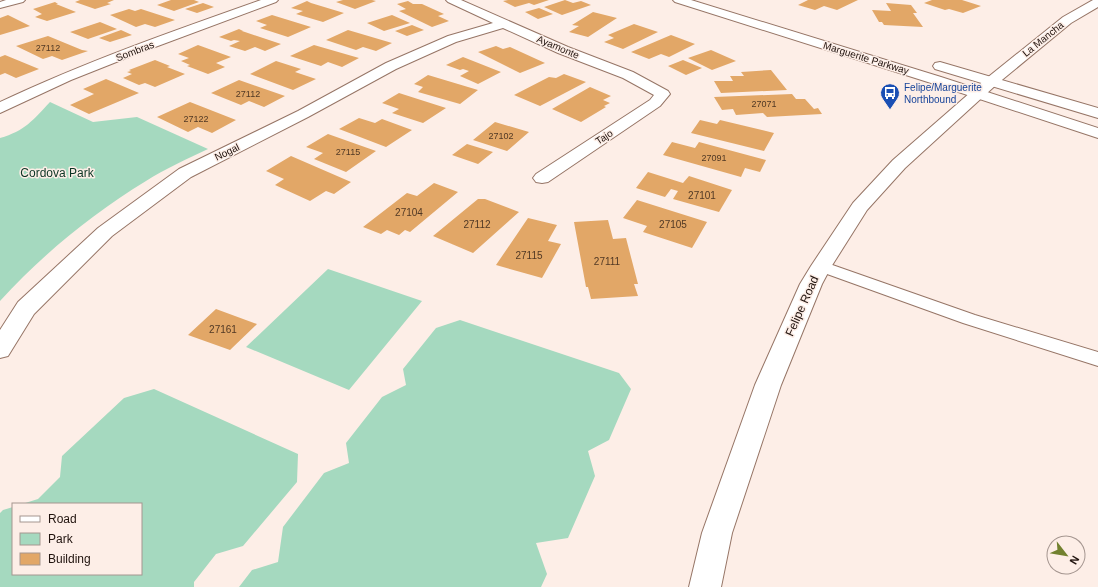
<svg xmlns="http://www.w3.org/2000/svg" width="1098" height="587" font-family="Helvetica,sans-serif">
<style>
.green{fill:#a5d9bf}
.building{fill:#e2a767}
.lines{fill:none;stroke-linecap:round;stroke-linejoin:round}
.service-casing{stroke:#967566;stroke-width:2}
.minor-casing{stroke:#967566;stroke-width:2}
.tertiary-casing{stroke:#967566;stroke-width:2}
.secondary-casing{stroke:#967566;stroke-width:2}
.primary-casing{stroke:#967566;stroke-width:2}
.service{fill:#fff;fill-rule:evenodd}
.minor{fill:#fff;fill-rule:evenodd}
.tertiary{fill:#fff;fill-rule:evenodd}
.secondary{fill:#fff;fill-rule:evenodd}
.primary{fill:#fff;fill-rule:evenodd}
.labels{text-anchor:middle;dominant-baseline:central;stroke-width:3;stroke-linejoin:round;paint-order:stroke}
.far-number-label{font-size:9px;fill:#503824}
.far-street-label{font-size:10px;fill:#20130e;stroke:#fdeee7}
.far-transit-label{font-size:10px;fill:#164399;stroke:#fdeee7;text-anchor:start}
.number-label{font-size:10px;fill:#503824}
.park-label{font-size:12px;fill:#0c3524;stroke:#fdeee7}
.street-label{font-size:12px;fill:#20130e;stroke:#fdeee7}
</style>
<rect width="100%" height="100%" fill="#fdeee7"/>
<path class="green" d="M50,102L93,122L137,117L208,149C187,159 165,169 146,181C92,214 43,254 0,301V138C25,131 33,120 50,102Z
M328,269L422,301L349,390L246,347Z
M460,320L619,373L631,389L609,440L588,451L595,476L568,538L536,543L547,574L541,587H239L252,570L278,562L283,527L324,473L349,463L346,443L382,397L406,385L403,369L436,328Z
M154,389L298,454L297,482L243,546L216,554L194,582V587H0V513L3,510L13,507V574H141V504H22L38,499L60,477L62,456L124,398Z"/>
<path class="building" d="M80,0H114L107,3L111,4L95,9L75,2Z
M171,0H194L199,2L174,11L157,5Z
M343,0H372L376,1L355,9L336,2Z
M508,0H549L534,5L529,3L515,7L503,1Z
M565,0L573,3L581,1L591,5L562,15L544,7Z
M808,0H858L837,10L824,6L815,10L798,5Z
M932,0H962L981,6L963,13L949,9L945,10L924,3Z
M307,1L311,3L344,13L323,22L296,14L303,11L291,8Z
M408,1L413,4H422L444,14L438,16L449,21L432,27L399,11L406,9L397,4Z
M55,2L58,4H56L76,12L47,21L35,17L42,14L33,9Z
M203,3L214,7L197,13L185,9Z
M886,3L911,5L917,13H913L923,27L884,25L882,22H879L872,10L891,11Z
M539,8L553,14L538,19L525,12Z
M129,9L135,11L141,9L175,20L155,27L145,24L136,27L110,15Z
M593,12L617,18L588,37L569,32L579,26L572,25Z
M8,15L30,26L0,35V18Z
M272,15L311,27L288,37L260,28L267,25L256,21Z
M392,15L410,23L384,31L367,23Z
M100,22L117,29L88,39L70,32Z
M634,24L658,32L623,49L604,42L614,38L608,35Z
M412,25L424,30L407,36L395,31Z
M239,29L243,31H242L281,44L265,51L255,47L245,51L229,46L240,41L234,40L231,41L219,37Z
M121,30L132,35L110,42L99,38Z
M348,30L392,43L376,51L363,47L356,50L326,40Z
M671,35L695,44L669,57L661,54L649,59L631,52Z
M48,36L82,50L88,51L62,60L52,56L43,59L16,46Z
M198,45L231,57L216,63L225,67L208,74L187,66L190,65L181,61L189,58L178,54Z
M314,45L359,58L342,67L328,62L321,66L290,56Z
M496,46L503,49L510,47L545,63L520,73L478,52Z
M711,50L736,61L712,70L688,58Z
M5,55L39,69L16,78L5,73L0,75V57Z
M463,57L501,72L478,84L460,76L469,71L463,69L460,70L446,65Z
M155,60L170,66L167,67L185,74L155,87L145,83L139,85L123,78L132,74L127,72L131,71L129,70Z
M683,60L702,68L686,75L668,66Z
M276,61L301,69L295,72L316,79L293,90L250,74Z
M771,70L787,90L721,93L714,81H733L730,76H744L741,72Z
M564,74L586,82L540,106L514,95L549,77L556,78Z
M428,75L478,90L460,104L418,92L423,87L414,84Z
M106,79L139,93L89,114L70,105L94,94L83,89Z
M239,80L285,96L264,107L249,101L241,105L211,93Z
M590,87L611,96L603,100L610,103L604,106L606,107L581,122L552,109Z
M399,93L446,108L423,123L392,113L399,109L382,103Z
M792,94L796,99H805L814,109L818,108L822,114L767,117L763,113L736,115L733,109L722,110L714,97Z
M190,102L236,120L212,133L198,127L188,132L157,117Z
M359,118L375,123L382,119L412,130L386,147L339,129Z
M700,120L717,124L720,120L774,133L764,151L691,133Z
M495,122L529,132L507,151L473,140Z
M328,134L376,151L346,172L314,159L323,153L306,147Z
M672,142L695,148L699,142L766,160L760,172L745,168L741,177L663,155Z
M467,144L493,152L478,164L452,155Z
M291,156L351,182L334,194L326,191L310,201L275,185L284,179L266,171Z
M648,172L683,183L689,176L732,190L719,212L673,199L678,191L671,189L665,197L636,188Z
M434,183L458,192L410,232L405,230L399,235L387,230L381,234L363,227L407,193L417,196Z
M478,199H485L519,212L473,253L433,236Z
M637,200L707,222L692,248L643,232L647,226L623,218Z
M528,218L557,225L548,241L561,244L542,278L496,265Z
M608,220L613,239L626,238L638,284H634L638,296L591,299L588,287H586L574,222Z
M216,309L257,324L230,350L188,335Z"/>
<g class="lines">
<defs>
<path id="service" d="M821,261L975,315L1098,352V366L963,323L816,270L813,266L816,262Z"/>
<path id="minor" d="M6,0H25L23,2L0,8V2Z
M261,0H278L276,2L139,53L71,80L0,113V102C85,62 173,31 261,0Z
M446,0H461L568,47L633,72L668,91L670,94L660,106L548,182L542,183L536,182L533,178L536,174L650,100L654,95L623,78L558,53L503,28L456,42L396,69L308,117L191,177L112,236L34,314L8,356L0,358V330L18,302L98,228L179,169L298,111L386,63L448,36L493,23L448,2Z"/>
<path id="tertiary" d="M1093,0H1098V7L1071,23L997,84L992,85L987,84L985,81L987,78L1063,17Z"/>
<path id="secondary" d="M992,77L997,78L999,81L997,84L905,168L867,210L831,267L822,284L781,385L732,533L721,587H689L702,533L755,385L800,284L811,266L853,203L893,160L987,78Z"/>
<path id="primary" d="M673,0H691L941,77L1098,128V138L931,83L675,2Z
M940,62L1098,108V118L935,69L933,66L935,63Z"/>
</defs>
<use href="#service" class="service-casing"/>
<use href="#minor" class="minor-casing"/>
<use href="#tertiary" class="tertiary-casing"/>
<use href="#secondary" class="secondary-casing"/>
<use href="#primary" class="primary-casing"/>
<use href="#service" class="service"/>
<use href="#minor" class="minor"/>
<use href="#tertiary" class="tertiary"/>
<use href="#secondary" class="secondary"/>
<use href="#primary" class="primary"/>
</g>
<defs>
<symbol id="bus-pin" viewBox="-11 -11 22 30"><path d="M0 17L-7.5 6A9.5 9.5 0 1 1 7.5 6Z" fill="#1a4fb4" stroke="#fdeee7"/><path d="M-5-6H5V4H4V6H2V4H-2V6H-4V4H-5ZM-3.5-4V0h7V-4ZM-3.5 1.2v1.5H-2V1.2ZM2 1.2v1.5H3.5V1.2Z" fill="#fff"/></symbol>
</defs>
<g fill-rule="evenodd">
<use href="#bus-pin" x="879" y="82" width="22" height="30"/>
</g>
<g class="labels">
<g class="far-number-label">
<text x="48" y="48">27112</text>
<text x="248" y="94">27112</text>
<text x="764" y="104">27071</text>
<text x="196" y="119">27122</text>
<text x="501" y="136">27102</text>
<text x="348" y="152">27115</text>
<text x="714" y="158">27091</text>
</g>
<g class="far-street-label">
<text transform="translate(1043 39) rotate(-39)">La Mancha</text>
<text transform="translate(558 47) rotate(23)">Ayamonte</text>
<text transform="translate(135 51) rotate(-21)">Sombras</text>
<text transform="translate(866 58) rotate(17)">Marguerite Parkway</text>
<text transform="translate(604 137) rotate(-33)">Tajo</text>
<text transform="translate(227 152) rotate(-26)">Nogal</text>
</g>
<g class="far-transit-label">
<text x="904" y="87">Felipe/Marguerite<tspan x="904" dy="12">Northbound</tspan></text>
</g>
<g class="number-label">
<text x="702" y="195">27101</text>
<text x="409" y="212">27104</text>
<text x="477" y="224">27112</text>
<text x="673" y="224">27105</text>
<text x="529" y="255">27115</text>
<text x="607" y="261">27111</text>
<text x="223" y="329">27161</text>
</g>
<g class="park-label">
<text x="57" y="173">Cordova Park</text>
</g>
<g class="street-label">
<text transform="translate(802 306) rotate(-66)">Felipe Road</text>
</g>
</g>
<rect x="12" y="503" width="130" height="72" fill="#fdeee7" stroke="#a59690"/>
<rect x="20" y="516" width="20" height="6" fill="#ffffff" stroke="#a59690"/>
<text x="48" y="523" font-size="12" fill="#20130e">Road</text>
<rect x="20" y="533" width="20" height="12" fill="#a5d9bf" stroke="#a59690"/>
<text x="48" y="543" font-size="12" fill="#20130e">Park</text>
<rect x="20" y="553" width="20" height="12" fill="#e2a767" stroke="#a59690"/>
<text x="48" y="563" font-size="12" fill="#20130e">Building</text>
<g transform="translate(1066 555) rotate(121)"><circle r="19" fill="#fdeee7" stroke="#a59690"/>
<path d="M0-3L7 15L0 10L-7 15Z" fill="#72812f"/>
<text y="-6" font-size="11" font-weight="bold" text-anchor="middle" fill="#20130e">N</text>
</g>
</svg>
